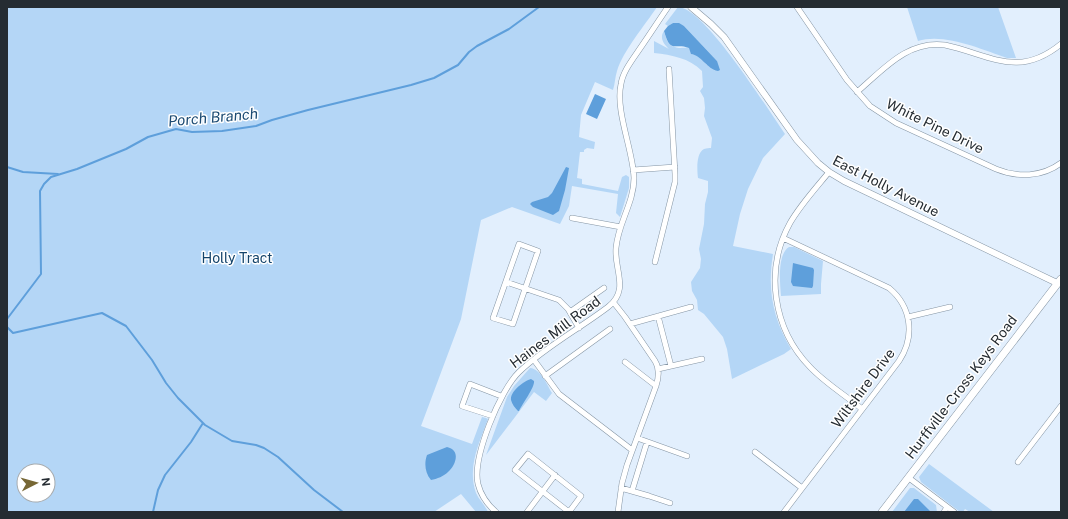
<svg xmlns="http://www.w3.org/2000/svg" width="1068" height="519" font-family="'Public Sans',sans-serif">
<style>
.green{fill:#b4d6f6;fill-rule:evenodd}
.water{fill:#5e9fdb}
.lines{fill:none;stroke-linecap:round;stroke-linejoin:round}
.stream{stroke:#5e9fdb;stroke-width:2}
.minor-casing{stroke:#8595a4;stroke-width:6}
.tertiary-casing{stroke:#8595a4;stroke-width:7}
.secondary-casing{stroke:#8595a4;stroke-width:8}
.minor{stroke:#fff;stroke-width:5}
.tertiary{stroke:#fff;stroke-width:6}
.secondary{stroke:#fff;stroke-width:7}
.labels{text-anchor:middle;dominant-baseline:central;stroke-width:3;stroke-linejoin:round;paint-order:stroke}
.street-label{font-size:14px;fill:#252c32;stroke:#fff}
.park-label{font-size:14px;fill:#14446b;stroke:#fff}
.water-label{font-size:15px;font-style:italic;fill:#1c4b73;stroke:#fff}
</style>
<rect width="100%" height="100%" fill="#e2effd"/>
<path class="green" d="M7,7H657C645,25 623,51 617,71C615,77 615,84 613,90L595,82L581,115L579,137L595,142L594,149L587,148L584,150V152H580L577,178L582,179V184L618,191L622,177L626,175L629,177V188L620,217L616,213L618,194L572,186L569,206L560,224L512,207L481,220L461,319L421,426L472,444L482,417L486,418L488,419C479,444 467,467 476,493C479,500 485,505 488,512H476L461,494L434,512H7ZM24,471H48V495H24Z
M678,7C704,7 769,111 785,134L763,158L748,189L740,214L733,246L773,254C767,290 773,318 791,349L784,354L732,379L727,349L723,337L704,314L698,310L697,300L692,291L691,282L700,268L701,259L699,249L704,224L705,204L708,192V181L698,178C697,170 696,153 704,149C707,148 709,148 711,148L712,138L704,116L705,108L704,98L700,91L703,87L702,71C689,58 672,55 654,53V41L669,49C664,44 659,38 664,31C666,38 668,46 675,47C680,49 684,47 689,48L707,65L717,61L684,26L673,23L668,26L665,24Z
M907,7H998L1016,58H1007C980,49 945,33 918,41Z
M789,247H794L823,261L821,284V294L781,296C780,284 777,254 789,247Z
M530,368C541,369 547,385 552,393L546,401L534,392L486,455L507,397L514,386Z
M929,464L994,512H970L965,509L963,512H960L921,482L919,477Z
M910,488H914L936,505L937,512H892Z"/>
<path class="water" d="M673,23H679L684,26L717,61L720,70L718,71C707,69 701,55 691,54L689,48C674,42 671,55 664,31L668,26Z
M595,94L606,99L597,119L586,114Z
M566,167L569,168L565,190L559,211L553,215L533,207L530,204L532,202L548,197L552,193Z
M793,263L813,268L814,270L813,286L812,288L793,286L791,282Z
M531,379L534,381C535,387 523,403 519,411H518C515,408 512,404 511,400C510,391 524,381 531,379Z
M447,447C461,450 456,465 448,472C444,476 437,479 431,480C425,473 424,463 427,455Z
M914,499H918L931,512H904Z"/>
<g class="lines">
<path class="stream" d="M7,167L23,172L58,174
M7,319L41,274L40,191L44,184L51,177L77,169L126,149L148,137L176,129L192,132L222,131L256,126L272,120L308,110L411,85L434,78L458,65L469,52L477,46L509,29L539,7
M7,327L13,333L102,313L126,326L152,360L166,383L178,398L205,425L232,441L256,445L264,448L278,457L314,490L343,512
M153,512L158,490L165,475L191,442L203,423"/>
<defs>
<path id="minor" d="M797,7L847,80L870,106L896,123L996,169C1018,178 1042,177 1061,163
M857,92C883,70 907,40 945,45C991,55 1018,79 1061,44
M633,170L675,167
M829,172C816,188 801,204 790,223C764,270 773,329 810,367C825,383 845,395 862,409
M572,218L621,227
M783,238L889,288C912,307 915,337 899,361L784,512
M519,244L538,251L513,324L493,318Z
M655,262L675,182V174L669,69
M506,282L559,300L568,309L579,328
M614,303L625,317L655,361C660,369 659,377 656,386L627,465L622,483L618,512
M570,312L604,288
M658,316L671,366
M908,317L950,307
M630,324L691,307
M534,360L559,394L632,450
M625,362L656,386
M658,369L702,359
M545,376L610,329
M493,416L462,406L470,384L501,396
M637,438L687,456
M755,452L802,488
M528,454L581,496L569,512L515,470Z
M1018,462L1061,406
M909,478L954,512
M621,488L649,496L670,503
M632,491L647,442
M496,512C488,505 481,496 478,484C472,458 500,390 519,372C545,347 579,329 608,307C630,290 614,270 616,248C618,223 634,203 634,178C633,150 615,111 621,84C623,71 633,59 641,47C650,34 659,20 668,7
M527,512L555,475
M944,512L947,507"/>
<path id="tertiary" d="M691,7L711,24L724,37L797,140L818,163L829,172L844,181L1057,283"/>
<path id="secondary" d="M882,512L1061,279"/>
</defs>
<use href="#minor" class="minor-casing"/>
<use href="#tertiary" class="tertiary-casing"/>
<use href="#secondary" class="secondary-casing"/>
<use href="#minor" class="minor"/>
<use href="#tertiary" class="tertiary"/>
<use href="#secondary" class="secondary"/>
</g>
<g class="labels">
<g class="street-label">
<text transform="translate(935 126) rotate(26)">White Pine Drive</text>
<text transform="translate(886 186) rotate(27)">East Holly Avenue</text>
<text transform="translate(555 332) rotate(-37)">Haines Mill Road</text>
<text transform="translate(961 387) rotate(-53)">Hurffville-Cross Keys Road</text>
<text transform="translate(863 388) rotate(-53)">Wiltshire Drive</text>
</g>
<g class="park-label">
<text x="237" y="258">Holly Tract</text>
</g>
<g class="water-label">
<text transform="translate(213 117) rotate(-5)">Porch Branch</text>
</g>
</g>
<rect width="1068" height="519" fill="none" stroke="#252c32" stroke-width="16"/>
<g transform="translate(36 483) rotate(84)"><circle r="19" fill="#ffffff" stroke="#a8abad"/>
<path d="M0-3L7 15L0 10L-7 15Z" fill="#776735"/>
<text y="-6" font-size="11" font-weight="bold" text-anchor="middle" fill="#252c32">N</text>
</g>
</svg>
